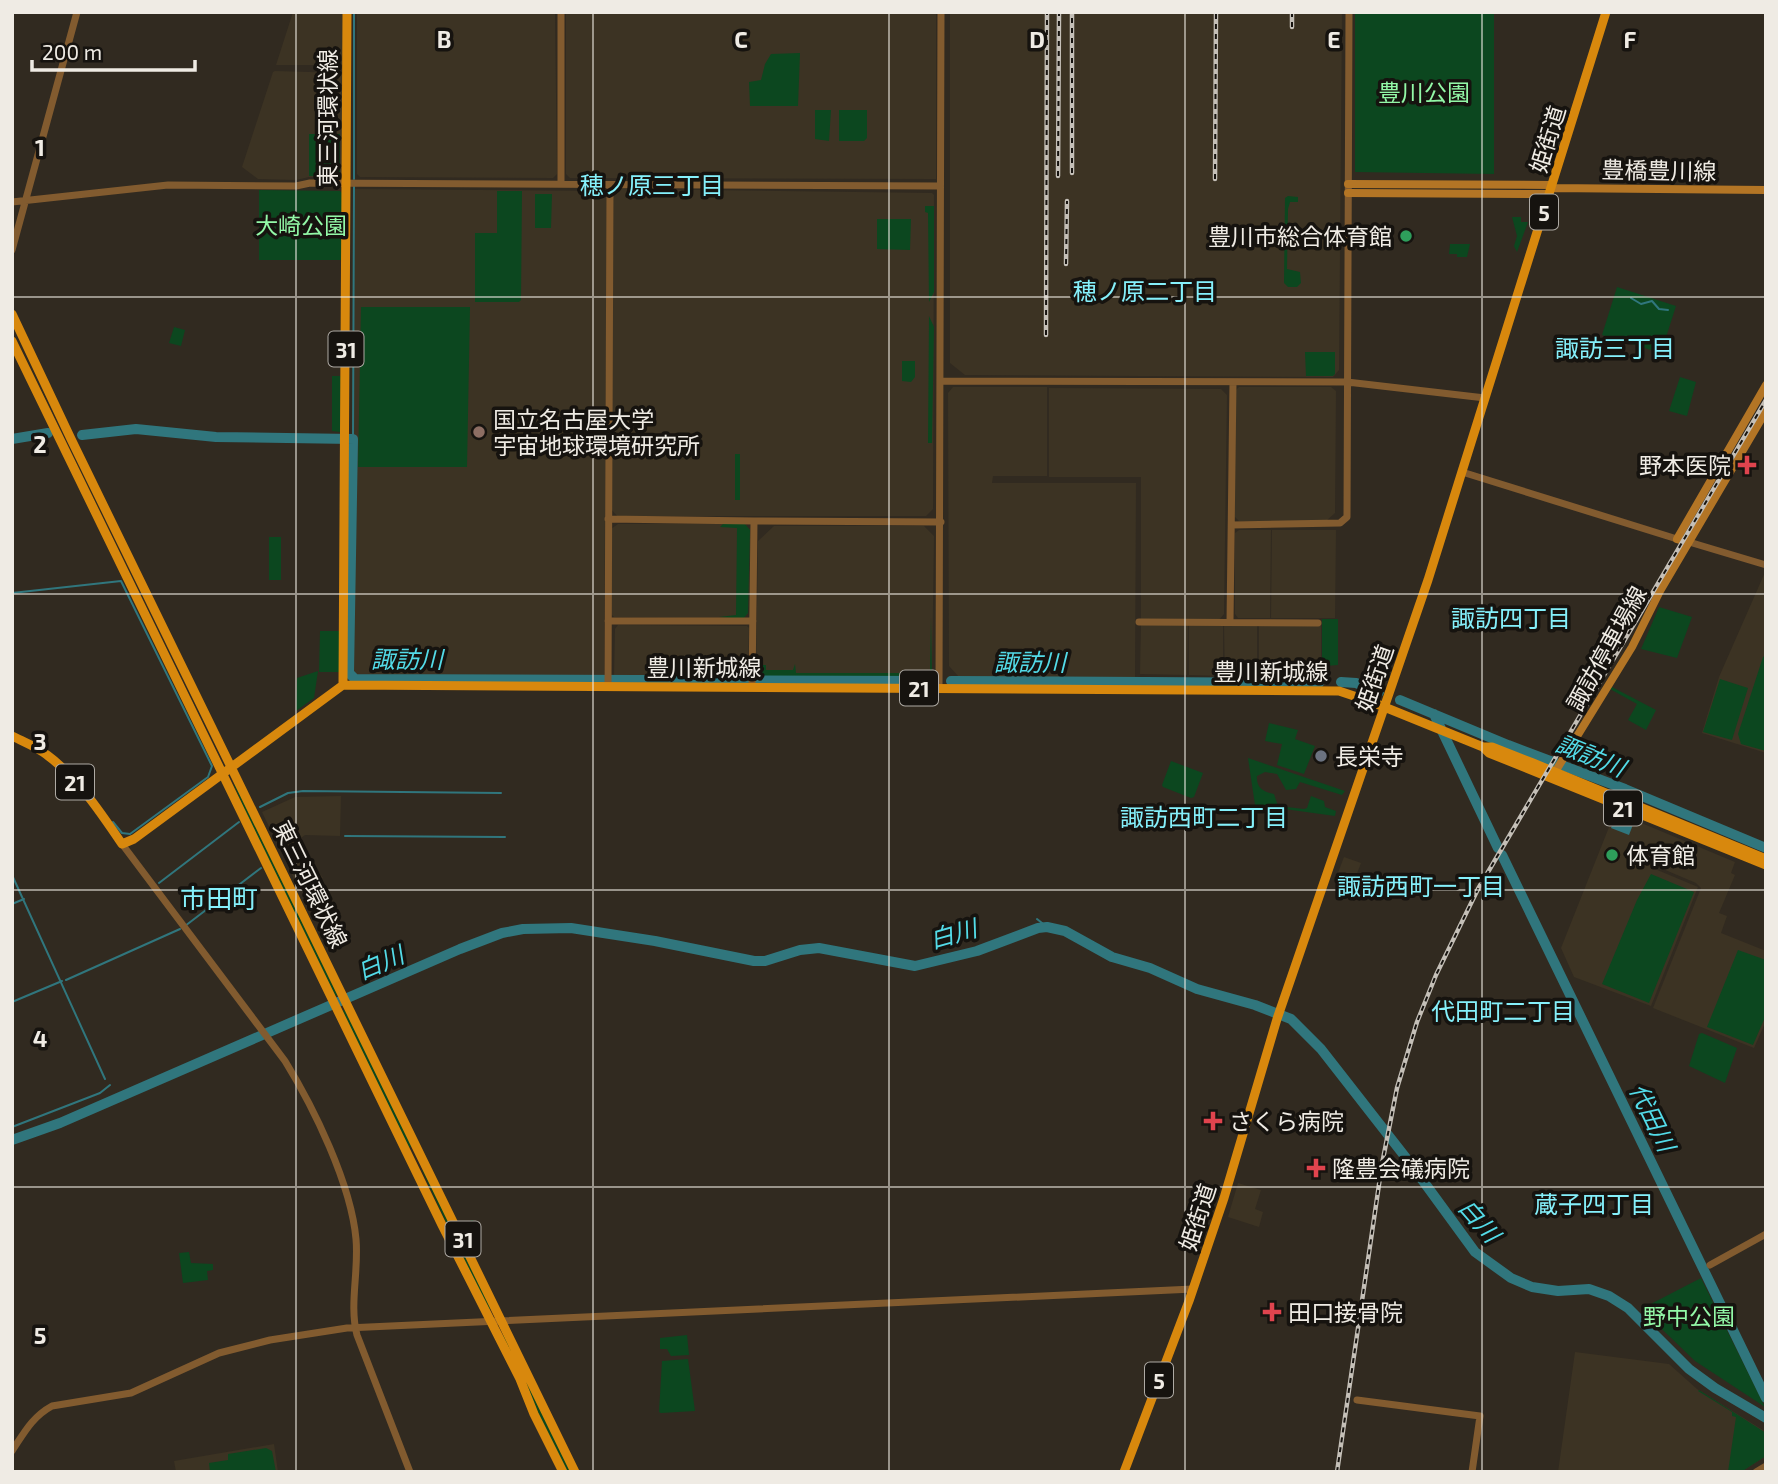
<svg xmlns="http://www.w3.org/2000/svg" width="1778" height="1484" font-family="'Exo 2','Noto Sans JP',sans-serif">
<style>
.built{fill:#3c3323}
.green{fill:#0c471f}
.water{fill:#30767d}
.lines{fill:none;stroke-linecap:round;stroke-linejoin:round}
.stream{stroke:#30767d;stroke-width:2}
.river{stroke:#30767d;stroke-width:10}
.tertiary{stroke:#825b2f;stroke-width:7}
.secondary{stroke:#b37525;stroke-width:8}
.primary{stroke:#d8880d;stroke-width:9}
.rail-casing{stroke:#c4bfb7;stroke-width:4.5}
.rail{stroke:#16130f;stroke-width:2;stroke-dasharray:5;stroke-linecap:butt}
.grid{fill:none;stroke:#efebe4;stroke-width:2;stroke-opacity:0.55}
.leisure-dot{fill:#2e9e5b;stroke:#16130f;stroke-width:2.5}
.education-dot{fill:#8d6e63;stroke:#16130f;stroke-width:2.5}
.health-dot{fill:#e0444e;stroke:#16130f;stroke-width:2.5}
.worship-dot{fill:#6b7280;stroke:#16130f;stroke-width:2.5}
.labels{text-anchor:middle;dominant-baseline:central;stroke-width:7;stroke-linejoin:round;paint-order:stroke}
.shield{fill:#16130f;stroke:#aeaaa4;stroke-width:2}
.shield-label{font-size:21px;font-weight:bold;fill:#efebe4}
.park-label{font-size:23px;fill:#93f8a7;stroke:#16130f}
.street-label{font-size:23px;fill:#efebe4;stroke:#16130f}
.poi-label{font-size:23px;fill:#efebe4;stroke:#16130f;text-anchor:start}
.neighbourhood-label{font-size:24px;fill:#85f0fb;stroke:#16130f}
.water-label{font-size:24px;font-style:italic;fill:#53dbe8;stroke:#16130f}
.quarter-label{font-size:26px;fill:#85f0fb;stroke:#16130f}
.grid-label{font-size:23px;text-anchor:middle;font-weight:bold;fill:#efebe4;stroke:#16130f;stroke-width:7;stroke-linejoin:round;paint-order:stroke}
</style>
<rect width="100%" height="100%" fill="#312a20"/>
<path class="built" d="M293,12H344V65H276Z
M357,12H555L557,174L553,178L360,177L357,174Z
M566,12H936V179L570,178L566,174Z
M950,12H1342L1339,370L1333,377L965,375L950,363Z
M275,71L344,73L343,177H309L296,180L258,179L242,167L273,72Z
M355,189L607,191L604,678L354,677L351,673Z
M616,189L932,193L934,195L933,509L926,516H617L611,509L613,191Z
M953,387H1047V476H993L992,483H1136L1135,677H959L949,666L948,393Z
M1239,387H1331L1336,391L1335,513L1326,521H1239L1235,517V391Z
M1049,388L1221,389L1227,395L1224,614L1219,620L1141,619V477H1049Z
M618,524H745L750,530L748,613L743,619L614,617L610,613L611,529Z
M774,526H924L934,536L932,675L759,674L756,672L758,541Z
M1239,530H1271L1270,618H1238L1235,614V533Z
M1272,530H1336L1335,618H1271Z
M1766,570V753L1702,733L1719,677Z
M1141,624L1188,625L1187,675L1140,674Z
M618,625L747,626L749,628L748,672L744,676L614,675L615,629Z
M1189,625H1223V676L1189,675Z
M1257,625V676H1225L1224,626Z
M1259,625L1321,626V676H1259Z
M341,796L340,836L305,835L297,841L323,878L310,879L298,887L262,812L295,797Z
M1615,812L1735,862L1731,873L1735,875L1719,913L1727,916L1721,933L1766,951V1021L1754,1048L1653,1008L1701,888L1696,883L1656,866L1655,869L1698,887L1651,1006L1574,977L1561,948Z
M1344,857L1361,863L1353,884L1336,878Z
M1238,1183L1261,1190L1255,1209L1263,1212L1259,1227L1228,1217Z
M1575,1352L1669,1364L1697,1389L1766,1432V1456L1741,1472H1558Z
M274,1444L278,1472H176L174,1461Z"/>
<path class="green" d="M1355,12H1494V174L1355,172Z
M800,53L798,106H750L749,82L761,80L765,64L771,54Z
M815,110H831L829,141L815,139Z
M839,110H867V138L864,141H839Z
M309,134H340V177L309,176Z
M259,190L340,191L343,194L342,260H259Z
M497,191H522L521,300L519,302H475V233H497Z
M535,194H552L551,228H535Z
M1288,196L1298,197V202H1290L1288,209L1287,269L1300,272L1301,283L1297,287H1288L1284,283L1285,198Z
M925,206H934V292L929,302L928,213L925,212Z
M1512,217H1521V222H1528L1517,252L1514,246L1517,236Z
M877,219H911L910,250L877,249Z
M1450,244H1470L1467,257H1457V254H1449Z
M1617,287L1676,306L1661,353L1602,335Z
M361,307H470L467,467H358Z
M929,316L934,327L932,443H928Z
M174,327L185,330L181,346L169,343Z
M1305,352H1335V374L1333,376H1306Z
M902,361H915V377L911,382L902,381Z
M332,376H341L340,432L332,431Z
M1680,377L1696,382L1687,416L1669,411Z
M735,454H740V500H735Z
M723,524H745L750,530L748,613L743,619L719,617L736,615L737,528L720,527Z
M269,537H281V580H269Z
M1659,607L1692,617L1677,658L1641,649Z
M931,618L932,675L928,679H763L756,672L759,665H766V670H793L795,664L796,673H930Z
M1322,619H1338V665L1325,666L1322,669Z
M320,631H339V672H319Z
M1766,655V751L1741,744L1738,734L1763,657Z
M318,671L314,698L296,711L297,678Z
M1720,679L1748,688L1732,740L1703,732Z
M1612,687L1656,710L1646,730L1628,720L1637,704L1610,689Z
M1269,723L1298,730L1295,739L1315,746L1304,774L1277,765L1282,744L1265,741Z
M1248,758L1345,791L1342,795L1300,782L1296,789L1286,790L1277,774L1265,772L1257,776C1256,788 1264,792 1274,794L1278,806L1304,809L1307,808L1311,796L1324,801L1325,807L1336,811L1335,816L1255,805Z
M1171,761L1203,773L1194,797L1191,798L1163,787L1162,785Z
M238,783L340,994L335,996L258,841L234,785Z
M1651,874L1694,892L1649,1003L1602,984L1637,900Z
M1738,950L1766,960V1015L1753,1045L1707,1027Z
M348,1009L412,1146L408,1148L342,1011Z
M1702,1033L1737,1048L1725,1083L1689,1066L1699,1034Z
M425,1169L491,1309H486L422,1170Z
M473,1220L476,1252L462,1223Z
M189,1252L191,1263L213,1264V1270L207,1271L208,1280L183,1283L179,1253Z
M1701,1278L1765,1407L1695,1361L1641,1309Z
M508,1335L571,1472H566L502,1336Z
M687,1335L689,1355L671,1356L667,1349H660V1338Z
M688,1359L695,1411L661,1413L659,1412L662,1361Z
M1699,1390L1766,1433V1456L1741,1472H1728L1736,1417L1732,1416V1412L1698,1391Z
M266,1448L272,1451L276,1472H210L209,1463L228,1460V1454Z"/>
<path class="water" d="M1616,815L1634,822L1629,835L1611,828Z"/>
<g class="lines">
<path class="stream" d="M354,179V12
M1631,298L1641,304L1652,301L1659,309L1668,310
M353,439L354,185
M12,593L121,581L212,766L208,777L130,834L122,833L113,822
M260,807L288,793L303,791L501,793
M345,836L505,837
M12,875L105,1079
M159,883L239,822
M12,904L24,899
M1037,919L1047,927
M185,926L261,868
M66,980L180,929
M12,1002L62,981
M12,1127L100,1093L110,1085"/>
<path class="river" d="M82,435L136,429L216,437L353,439L349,673L355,679L929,681
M12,439L48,433
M951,681L1319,683
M1341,682L1356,683L1379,692
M1400,700L1508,745L1625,789L1766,848
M1434,714L1498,848
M1502,855L1766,1398
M12,1140L60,1123L460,949L502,933L523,929L571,928L655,941L754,961H765L800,950L819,948L915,966L977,951L1038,928L1047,927L1065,931L1112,957L1150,968L1197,989L1255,1005L1291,1019L1321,1049L1410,1163L1475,1252L1511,1278L1532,1287L1558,1291L1589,1289L1609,1296L1628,1308L1689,1369L1715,1388L1766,1418"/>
<path class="tertiary" d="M561,184V12
M12,202L168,185L296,186L310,183L940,186
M12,250L77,12
M940,381L1347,382L1485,398
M1462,472L1677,539
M608,519L754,521
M1232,525L1340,523L1347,517L1349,12
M1689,542L1766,565
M608,621H753
M1139,622L1318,623
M1230,622L1233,382
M608,687L610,185
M752,687L754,521L941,522
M939,688L941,12
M122,844L285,1061C314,1108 351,1184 356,1239C359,1271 349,1305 357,1335L410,1472
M1710,1265L1766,1234
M1357,1400L1480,1416L1472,1472
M12,1451C24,1433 32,1417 52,1406L131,1393L219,1353L270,1340L347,1328L1193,1289
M1756,1472L1766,1466"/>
<path class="secondary" d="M1348,184L1552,185
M1551,188L1766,190
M1348,193L1549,194
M1689,542L1677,539L1766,385
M1555,772L1632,647L1660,591L1766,411"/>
<path class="primary" d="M12,314L71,439L575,1472
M12,341L442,1225L520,1379L534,1414L563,1472
M343,685L347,12
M12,736C24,742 37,747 47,755C77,777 101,813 122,844L134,839L343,685L1339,691L1372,702L1483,747H1492L1533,763L1766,859
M1484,748L1489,753L1766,865
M1124,1472L1189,1301L1224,1198L1277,1019L1428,580L1606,12"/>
<defs>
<path id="rail" d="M1292,27V12
M1072,173V12
M1058,176L1059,12
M1215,179L1216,12
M1066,264L1067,201
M1046,335L1047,12
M1337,1472L1382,1164L1397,1088L1417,1022L1436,975L1478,889L1766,400"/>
</defs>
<use href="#rail" class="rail-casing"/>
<use href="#rail" class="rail"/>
</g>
<path class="grid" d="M296,12V1472M593,12V1472M889,12V1472M1185,12V1472M1482,12V1472M12,297H1766M12,594H1766M12,890H1766M12,1187H1766"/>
<g class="leisure-dot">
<circle cx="1406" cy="236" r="7"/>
<circle cx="1612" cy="855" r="7"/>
</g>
<circle class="education-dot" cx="479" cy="432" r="7"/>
<g class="health-dot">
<path d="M1743.5 454.5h7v7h7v7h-7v7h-7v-7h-7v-7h7z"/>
<path d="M1209.5 1110.5h7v7h7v7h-7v7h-7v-7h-7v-7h7z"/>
<path d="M1312.5 1157.5h7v7h7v7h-7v7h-7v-7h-7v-7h7z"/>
<path d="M1268.5 1301.5h7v7h7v7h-7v7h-7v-7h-7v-7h7z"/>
</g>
<circle class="worship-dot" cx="1321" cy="756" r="7"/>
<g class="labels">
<g class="shield">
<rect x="1530" y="194.5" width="28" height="35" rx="5"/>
<rect x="328.5" y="331.5" width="35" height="35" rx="5"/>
<rect x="900" y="670.5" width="38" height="35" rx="5"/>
<rect x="56" y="764.5" width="38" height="35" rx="5"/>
<rect x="1604" y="790.5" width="38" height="35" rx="5"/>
<rect x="445.5" y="1221.5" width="35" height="35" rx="5"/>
<rect x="1145" y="1362.5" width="28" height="35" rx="5"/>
</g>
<g class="shield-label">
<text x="1544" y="212">5</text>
<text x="346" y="349">31</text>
<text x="919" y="688">21</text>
<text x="75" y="782">21</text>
<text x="1623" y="808">21</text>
<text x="463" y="1239">31</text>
<text x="1159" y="1380">5</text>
</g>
<g class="park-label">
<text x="1424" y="92">豊川公園</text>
<text x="301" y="225">大崎公園</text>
<text x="1689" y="1316">野中公園</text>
</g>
<g class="street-label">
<text transform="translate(327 118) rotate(-90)">東三河環状線</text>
<text transform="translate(1547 139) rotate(-73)">姫街道</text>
<text transform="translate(1659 170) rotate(1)">豊橋豊川線</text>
<text transform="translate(1606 648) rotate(-61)">諏訪停車場線</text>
<text x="704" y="667">豊川新城線</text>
<text x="1271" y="671">豊川新城線</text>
<text transform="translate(1374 678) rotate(-71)">姫街道</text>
<text transform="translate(311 884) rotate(64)">東三河環状線</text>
<text transform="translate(1197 1217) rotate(-72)">姫街道</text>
</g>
<g class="poi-label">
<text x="1392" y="236" text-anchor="end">豊川市総合体育館</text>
<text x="493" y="419">国立名古屋大学<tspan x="493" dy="26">宇宙地球環境研究所</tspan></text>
<text x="1731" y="465" text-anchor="end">野本医院</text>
<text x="1335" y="756">長栄寺</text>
<text x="1626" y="855">体育館</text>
<text x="1229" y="1121">さくら病院</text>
<text x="1332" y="1168">隆豊会礒病院</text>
<text x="1288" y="1312">田口接骨院</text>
</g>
<g class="neighbourhood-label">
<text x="652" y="184">穂ノ原三丁目</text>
<text x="1145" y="290">穂ノ原二丁目</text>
<text x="1615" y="347">諏訪三丁目</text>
<text x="1511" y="617">諏訪四丁目</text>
<text x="1204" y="816">諏訪西町二丁目</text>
<text x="1421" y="885">諏訪西町一丁目</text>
<text x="1503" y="1010">代田町二丁目</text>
<text x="1594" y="1203">蔵子四丁目</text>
</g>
<g class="water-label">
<text x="407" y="658">諏訪川</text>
<text x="1030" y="661">諏訪川</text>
<text transform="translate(1591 755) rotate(22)">諏訪川</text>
<text transform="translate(953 933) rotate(-16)">白川</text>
<text transform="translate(380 962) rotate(-23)">白川</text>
<text transform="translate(1653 1117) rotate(64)">代田川</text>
<text transform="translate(1480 1220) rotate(49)">白川</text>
</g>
<g class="quarter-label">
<text x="219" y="897">市田町</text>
</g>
</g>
<g class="grid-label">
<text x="444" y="48">B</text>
<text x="741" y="48">C</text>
<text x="1037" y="48">D</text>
<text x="1334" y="48">E</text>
<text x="1630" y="48">F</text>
<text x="40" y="156">1</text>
<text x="40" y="453">2</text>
<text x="40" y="750">3</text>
<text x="40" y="1047">4</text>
<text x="40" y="1344">5</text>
</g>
<rect width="1778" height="1484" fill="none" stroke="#efebe4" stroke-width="28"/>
<path d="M32 60v10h163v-10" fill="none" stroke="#efebe4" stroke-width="3.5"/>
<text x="42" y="60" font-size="21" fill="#efebe4" stroke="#16130f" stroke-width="5" paint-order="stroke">200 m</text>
</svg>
